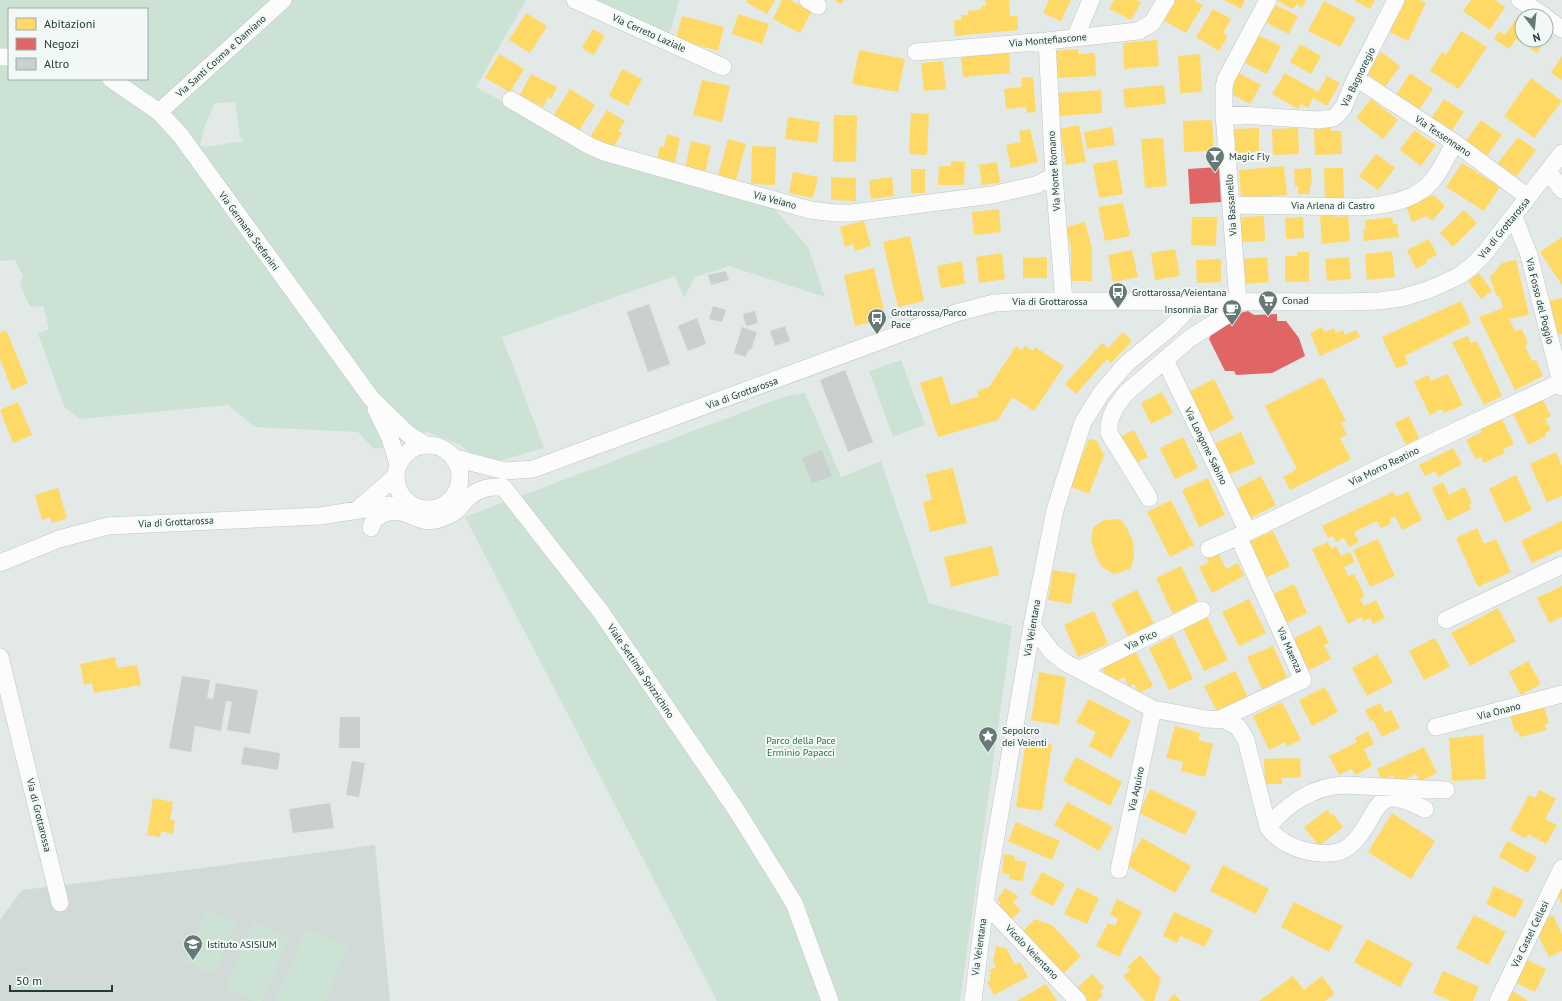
<svg xmlns="http://www.w3.org/2000/svg" width="1562" height="1001" font-family="'PT Sans',sans-serif">
<style>
.built{fill:#d1dad7}
.green{fill:#cce2d5;fill-rule:evenodd}
.homes{fill:#ffd966}
.shops{fill:#e06666}
.building{fill:#cad0ce}
.lines{fill:none;stroke-linecap:round;stroke-linejoin:round}
.minor-casing{stroke:#c0c6c4;stroke-width:18}
.minor{stroke:#fbfcfb;stroke-width:17}
.labels{text-anchor:middle;dominant-baseline:central;stroke-width:4;stroke-linejoin:round;paint-order:stroke}
.street-label{font-size:10px;fill:#213c37;stroke:#f1f8f5}
.poi-label{font-size:10px;fill:#213c37;stroke:#f1f8f5;text-anchor:start}
.park-label{font-size:10px;fill:#2b734d;stroke:#f1f8f5}
</style>
<rect width="100%" height="100%" fill="#e3e9e7"/>
<path class="built" d="M375,845L390,1001H0V920L22,890L195,869Z"/>
<path class="green" d="M0,0H526L476,87L610,161L772,206L808,247L825,297L729,266L695,277L684,298L675,276L502,337L544,448L498,461L476,459L461,445L427,432L384,447L374,449L358,432L255,427L228,405L80,419L65,408L38,334L49,329L43,306L30,307L20,284L23,276L15,260L0,261ZM9,9H147V79H9ZM235,102L240,137L244,141L205,147L200,146L204,128L215,103Z
M584,0H679L669,37Z
M901,360L925,425L893,437L869,371Z
M805,393L841,477L881,461L929,603L1012,626L960,1001H717L465,517L786,396Z
M207,910L236,923L214,974L185,962Z
M253,922L289,937L262,1001H255L225,988Z
M306,929L348,946L325,1001H276Z"/>
<path class="homes" d="M747,0H775L767,14L746,2Z
M782,0H790L812,11L800,33L773,19Z
M835,0H844L841,4Z
M985,0H1009L1010,16H1017L1018,30L955,36L954,20H962L961,15H968V11L982,9V6H986Z
M1049,0H1071L1061,21L1043,13Z
M1114,0H1136L1141,2L1131,20L1109,9Z
M1175,0H1194L1203,5L1186,33L1163,20Z
M1224,0H1245L1241,9Z
M1276,0H1306L1302,8L1296,4L1293,9Z
M1356,0H1375L1370,9L1355,1Z
M1404,0H1420L1426,3L1408,41L1389,32Z
M1471,0H1495L1505,7L1490,30L1463,11Z
M1324,1L1356,18L1340,47L1308,31Z
M1272,3L1298,16L1289,34L1263,21Z
M1213,9L1231,19L1223,33L1228,36L1219,51L1196,37Z
M526,13L547,26L530,53L509,40Z
M738,14L769,24L762,44L732,34Z
M682,16L724,27L718,51L676,39Z
M1518,16L1522,19V40H1545L1537,53L1516,39L1509,49L1494,39L1499,31L1505,35Z
M593,29L605,36L594,55L582,48Z
M1461,31L1487,47L1459,89L1430,71L1442,52L1446,55Z
M1256,34L1281,46L1267,74L1243,62Z
M1157,40L1159,66L1124,69L1123,43Z
M1300,44L1321,56L1311,74L1290,62Z
M1078,49L1079,54L1095,53L1096,76L1056,78L1055,51Z
M859,50L905,59L898,92L852,84Z
M1009,52L1010,73L963,77L961,56Z
M1381,52L1400,66L1385,87L1366,73Z
M499,54L524,69L510,92L485,78Z
M1200,54L1202,92L1180,93L1178,56Z
M1562,56V80L1551,73Z
M943,61L946,89L924,91L921,63Z
M622,69L642,79L628,106L609,96Z
M1239,73L1261,85L1250,104L1228,92Z
M1285,73L1318,92L1327,76L1340,83L1327,106L1313,98L1308,108L1301,104L1298,109L1272,94Z
M1410,73L1433,89L1419,110L1396,95Z
M531,74L557,87L551,99L548,97L543,107L520,95Z
M1033,77L1036,112L1027,113L1026,107L1006,109L1004,89L1022,87L1021,78Z
M1531,78L1562,101L1534,138L1504,116Z
M702,80L730,86L722,122L693,115Z
M1164,85L1166,104L1125,108L1123,89Z
M570,89L595,105L578,132L553,116Z
M1101,90L1102,113L1060,116L1058,93Z
M1371,99L1398,120L1383,139L1356,118Z
M1444,99L1464,112L1451,132L1431,119Z
M607,110L625,121L618,131L622,133L612,150L590,137Z
M911,113L929,114L927,155L909,154Z
M834,115H857L856,162H833Z
M788,117L820,122L817,143L785,139Z
M1212,120L1214,151L1184,152L1183,121Z
M1481,120L1502,135L1486,157L1465,142Z
M1079,125L1086,162L1066,165L1060,129Z
M1112,127L1115,145L1087,149L1084,132Z
M1331,127V131H1341L1342,154L1315,155L1314,128Z
M1259,128V152L1234,153L1233,129Z
M1298,128L1299,154L1273,155L1272,129Z
M1030,129L1038,162L1011,168L1006,145L1021,142L1019,131Z
M1414,130L1436,145L1421,166L1400,150Z
M667,134L680,138L675,163L657,159L660,146L664,147Z
M1518,137L1536,150L1516,177L1498,163Z
M1163,138L1167,186L1145,188L1141,139Z
M728,139L746,144L736,180L718,176Z
M691,141L711,146L705,173L685,169Z
M752,146L776,147L775,185L751,184Z
M1376,154L1395,168L1378,190L1359,176Z
M1117,160L1123,194L1099,198L1093,164Z
M951,161L965,162L964,185H938L939,166H951Z
M997,162L1000,183L982,185L979,165Z
M1462,163L1500,187L1484,211L1446,187Z
M1284,166L1287,195L1241,198L1239,170Z
M1311,168L1312,185H1310V194H1298V186H1295L1294,169Z
M1324,168H1343L1344,198H1325Z
M911,169H925V193H911Z
M793,172L818,177L813,198L789,193Z
M831,177L856,178V201L831,200Z
M892,177L894,196L871,199L869,180Z
M1434,195L1445,206L1432,221L1427,216L1412,222L1406,206Z
M1123,203L1130,236L1105,241L1098,207Z
M999,209L1001,232L974,235L972,212Z
M1464,210L1477,223L1453,247L1440,233Z
M1334,215V217L1348,216L1350,241L1322,244L1320,216Z
M1264,216L1265,241L1241,242L1240,217Z
M1192,217H1217L1216,246L1191,245Z
M1303,217L1304,238L1286,239L1285,218Z
M1392,217L1393,224H1397L1399,237L1364,241L1363,229H1366L1365,220Z
M864,221L871,246L855,251L853,244L845,247L840,227Z
M1085,222L1092,248V281H1071V248L1066,227Z
M910,236L924,301L898,307L883,242Z
M1562,237V285L1540,252Z
M1429,239L1437,255L1426,260L1427,263L1416,269L1407,250Z
M1175,249L1180,276L1155,280L1151,253Z
M1132,250L1138,277L1113,282L1108,255Z
M1392,251L1395,277L1367,280L1365,254Z
M1298,252H1309V282H1285V256H1297Z
M1002,253L1005,279L979,283L976,257Z
M1047,257V278H1023V258Z
M1267,257L1269,282L1246,284L1244,259Z
M1349,257L1351,279L1327,281L1325,259Z
M1221,259V282L1197,283L1196,260Z
M1516,260L1529,315L1509,319L1515,331L1522,329L1528,344L1525,346L1532,361L1536,360L1543,376L1515,390L1479,317L1503,308L1500,297L1496,295L1490,277L1502,263Z
M962,261L965,284L941,288L937,266Z
M874,268L886,319L855,326L844,275Z
M1479,273L1492,291L1481,299L1468,281Z
M1562,298V334L1555,335L1548,301Z
M1461,301L1471,323L1405,356L1408,364L1396,368L1382,337Z
M1322,327L1325,332L1334,328L1336,333L1343,330L1345,335L1356,330L1360,337L1320,356L1310,333Z
M6,330L28,383L12,390L0,359V333Z
M1123,332L1132,341L1111,363L1107,359L1076,394L1065,384L1102,343L1108,348Z
M1468,336L1471,343L1477,341L1502,396L1484,405L1452,342Z
M1016,346L1022,350L1025,346L1033,351L1035,347L1064,366L1034,411L1012,397L998,420L938,437L920,383L942,376L951,405L979,396L977,391L989,387Z
M1448,374L1463,405L1444,413L1442,409L1430,415L1414,382L1428,375L1431,381Z
M1323,377L1346,421L1341,423L1347,435L1340,438L1351,459L1290,490L1283,477L1297,469L1265,406Z
M1214,379L1234,419L1206,434L1185,394Z
M1162,392L1173,413L1151,424L1141,403Z
M1541,396L1551,416L1545,419L1551,430L1545,433L1546,436L1529,445L1512,412Z
M18,402L32,435L13,443L0,410Z
M1500,415L1514,444L1503,449L1505,453L1484,463L1481,457L1476,459L1466,440L1482,432L1479,425Z
M1409,416L1419,438L1406,445L1395,423Z
M1134,430L1148,457L1136,463L1117,438Z
M1241,432L1255,463L1225,476L1211,445Z
M1183,437L1198,468L1175,479L1160,448Z
M1089,439L1096,440L1104,455L1089,494L1070,486Z
M1453,448L1462,464L1438,477L1435,471L1425,476L1419,465Z
M1556,452L1562,466V496L1547,502L1530,464Z
M953,468L967,523L930,532L923,502L932,500L926,474Z
M1516,475L1532,510L1505,523L1489,489Z
M1261,476L1276,505L1249,519L1234,490Z
M1208,478L1225,515L1199,527L1182,490Z
M1443,482L1449,495L1465,487L1472,503L1469,504L1471,509L1447,521L1432,488Z
M58,488L67,518L52,523L50,517L42,520L35,495Z
M1408,491L1422,520L1402,530L1395,516L1390,519L1391,523L1381,528L1377,521L1354,532L1359,542L1349,547L1344,538L1336,542L1333,536L1328,538L1322,526L1393,492L1396,497Z
M1171,500L1194,545L1170,557L1147,512Z
M1120,519L1128,530L1133,542L1134,558L1130,569L1114,574L1102,567L1096,556L1091,540L1093,528L1104,520Z
M1562,521V549L1532,563L1521,541Z
M1477,528L1484,544L1496,539L1511,572L1478,587L1456,538Z
M1273,531L1290,566L1263,579L1246,543Z
M1378,539L1395,576L1370,587L1353,550Z
M1328,542L1331,549L1336,546L1341,556L1350,552L1355,562L1344,567L1348,576L1354,574L1365,596L1360,599L1364,606L1376,600L1385,618L1373,624L1370,618L1363,621L1361,617L1348,624L1312,549Z
M992,546L999,575L951,587L944,557Z
M1216,549L1226,569L1238,563L1244,576L1212,593L1199,567L1209,562L1205,554Z
M1181,566L1198,601L1173,614L1156,578Z
M1053,570L1076,574L1071,604L1048,600Z
M1294,584L1307,613L1284,624L1271,595Z
M1562,586V617L1549,623L1537,598Z
M1137,590L1154,623L1128,636L1111,603Z
M1249,599L1266,633L1239,646L1222,612Z
M1498,608L1516,641L1470,666L1451,633Z
M1094,611L1108,644L1078,657L1064,625Z
M1207,617L1228,660L1204,671L1183,628Z
M1320,625L1329,643L1324,645L1331,659L1309,670L1293,639Z
M1173,636L1193,679L1169,690L1149,648Z
M1435,638L1450,667L1424,680L1409,651Z
M1133,646L1153,686L1139,693L1134,684L1129,687L1124,677L1116,682L1113,676L1107,679L1099,663Z
M1273,646L1287,677L1262,689L1247,657Z
M1377,654L1393,682L1367,696L1352,668Z
M115,657L117,668L137,665L141,685L94,693L92,683L84,685L80,664Z
M1528,661L1541,684L1521,695L1509,672Z
M1235,671L1249,699L1223,712L1216,709L1204,686Z
M1039,672L1066,677L1059,725L1031,720Z
M1325,687L1338,712L1312,726L1299,700Z
M1089,699L1131,721L1111,758L1089,746L1096,732L1076,722Z
M1282,702L1301,740L1287,746L1285,742L1269,750L1253,716Z
M1380,703L1385,713L1391,710L1400,728L1382,737L1373,720L1370,721L1365,710Z
M1544,706L1549,723L1545,724L1547,730L1520,737L1518,731L1515,732L1510,715Z
M1175,726L1200,733L1198,740L1213,744L1205,777L1181,771L1183,762L1166,758Z
M1368,731L1374,744L1364,749L1372,766L1355,775L1352,769L1339,775L1329,756L1357,742L1355,738Z
M1483,735L1486,779L1452,781L1449,738Z
M1026,740L1052,744L1042,811L1016,807Z
M1424,747L1437,773L1419,782L1416,774L1397,783L1393,775L1382,780L1377,769Z
M1076,757L1122,782L1110,806L1063,781Z
M1300,758L1301,777L1282,778V784H1265L1264,759Z
M1150,789L1197,812L1185,835L1139,813Z
M1540,790L1556,799L1545,819L1557,825L1546,844L1528,834L1526,839L1510,830L1529,795L1535,798Z
M153,798L173,802L170,820L175,821L173,834L161,831L160,837L147,835Z
M1067,802L1113,827L1099,851L1054,825Z
M1327,810L1331,815L1333,814L1343,827L1319,846L1304,827Z
M1392,813L1435,841L1411,879L1368,852Z
M1016,822L1060,841L1052,860L1008,841Z
M1142,838L1191,866L1175,893L1126,865Z
M1507,841L1537,857L1528,873L1499,857Z
M1004,854L1015,856L1014,860L1026,862L1023,881L1009,879V874L1002,873Z
M1223,865L1269,889L1256,914L1210,891Z
M1042,872L1065,884L1053,906L1030,894Z
M1494,886L1524,900L1515,918L1486,904Z
M1562,886V904L1555,890Z
M1077,887L1099,898L1087,924L1064,914Z
M1005,888L1018,896L1013,903L1021,910L1010,921L997,907L1001,903L997,900Z
M1117,899L1142,912L1119,957L1096,946L1108,923L1115,926L1118,919L1110,914Z
M1294,902L1343,926L1329,952L1281,927Z
M1174,912L1213,930L1205,947L1180,936L1177,943L1163,936Z
M1474,915L1506,932L1488,965L1456,948Z
M1553,915L1562,935V951L1549,957L1535,929L1545,925L1543,920Z
M1035,919L1052,925L1081,956L1062,975L1021,933Z
M1367,939L1413,963L1400,987L1354,962Z
M996,946L1006,948L1015,965L1020,962L1028,977L994,995L987,982L991,980L989,975L991,974L989,970L996,967L993,962Z
M1140,955L1161,979L1154,1001H1145L1123,976L1130,970L1127,967Z
M1523,958L1546,969L1535,992L1512,981Z
M1443,971L1479,987L1473,1001H1451L1433,993Z
M1092,974L1104,987L1100,991L1103,995L1097,1001H1084L1081,998L1085,995L1078,987Z
M1293,976L1304,990L1322,976L1335,994L1325,1001H1259Z
M1046,984L1057,1001H1017Z
M1509,988L1528,1001H1500Z
M1174,994L1181,1001H1168Z"/>
<path class="shops" d="M1219,167L1221,202L1190,204L1188,169Z
M1248,311L1254,315L1277,314V321H1286L1299,338L1305,356L1272,373L1236,375L1234,371H1225L1209,339L1213,330L1236,314Z"/>
<path class="building" d="M726,271L729,280L711,285L708,275Z
M649,304L670,364L648,372L627,312Z
M713,306L726,310L722,322L709,319Z
M755,311L758,323L746,326L743,314Z
M697,318L706,344L688,351L678,326Z
M785,326L790,341L775,346L770,331Z
M742,327L757,332L751,350L749,349L746,357L734,353Z
M845,370L873,442L848,452L820,380Z
M822,450L832,476L812,483L802,458Z
M182,676L210,680L207,698L213,699L216,683L258,690L250,734L227,730L232,702L226,701L221,731L195,726L191,752L169,748Z
M340,717H360V748H339Z
M244,747L280,753L278,770L241,764Z
M352,761L365,763L359,797L346,795Z
M330,803L334,828L293,833L289,809Z"/>
<g class="lines">
<defs>
<path id="minor" d="M575,0L723,67
M808,0L818,6
M1520,0L1544,16
M1546,18L1562,29
M1075,38L1091,0
M1047,41L1054,176L1064,301
M916,52L1047,41L1138,31L1152,23L1166,0
M0,57H9
M1356,78L1455,143L1528,197
M111,79L159,112L181,136L371,398L408,434L424,444
M511,100L590,146L604,152L810,210L835,213H852L992,195L1036,185L1054,176
M159,112L283,0
M1224,114L1319,120L1333,118L1337,115L1344,106L1354,82L1396,0
M1548,171L1562,190
M1232,205L1359,207C1384,206 1415,201 1432,181C1441,170 1447,156 1455,143
M1514,217L1529,255L1562,387
M1165,360L1248,532
M376,409L390,438L398,464
M396 477a32 32 0 1 1 64 0a32 32 0 1 1-64 0Z
M455,458L505,471L533,469L956,313L994,303L1034,301L1342,302L1379,301L1401,298L1428,290L1457,277L1471,267L1484,254L1562,153
M1149,498L1109,433V424L1111,417L1115,408L1126,393L1189,339L1228,314L1238,302L1224,114V87L1226,79L1268,0
M357,510L396,476
M371,528C373,515 389,510 401,512C414,515 421,523 436,520C444,518 450,515 456,511C461,507 464,501 469,497C478,489 492,485 504,488L601,612L737,811L794,903L830,1001
M1209,549L1248,532L1439,439L1561,382
M0,563L59,539L108,526L320,516L390,505
M1446,620L1562,565
M1032,626L1052,652L1066,663L1153,709L1206,719L1225,720L1238,727L1246,740L1268,827C1277,841 1291,847 1306,851C1342,859 1354,848 1371,817C1375,810 1379,802 1387,799C1398,795 1415,805 1425,809
M0,657L60,903
M1079,670L1202,610
M1220,719L1303,680L1238,536
M1436,727L1562,694
M1268,827C1287,804 1314,786 1344,785L1446,790
M1119,870L1153,709
M985,903L1078,1001
M973,1001L987,889L1032,626L1055,510L1083,422L1102,392L1126,364L1171,327L1195,301
M1498,1001L1562,868"/>
</defs>
<use href="#minor" class="minor-casing"/>
<use href="#minor" class="minor"/>
</g>
<defs>
<symbol id="bar-pin" viewBox="-11 -11 22 30"><path d="M0 17L-7.5 6A9.5 9.5 0 1 1 7.5 6Z" fill="#657975" stroke="#f1f8f5"/><path d="M-6-5H6L.8 .8V4.5H3.5V6h-7V4.5H-.8V.8Z" fill="#fff"/></symbol>
<symbol id="bus-pin" viewBox="-11 -11 22 30"><path d="M0 17L-7.5 6A9.5 9.5 0 1 1 7.5 6Z" fill="#657975" stroke="#f1f8f5"/><path d="M-5-6H5V4H4V6H2V4H-2V6H-4V4H-5ZM-3.5-4V0h7V-4ZM-3.5 1.2v1.5H-2V1.2ZM2 1.2v1.5H3.5V1.2Z" fill="#fff"/></symbol>
<symbol id="supermarket-pin" viewBox="-11 -11 22 30"><path d="M0 17L-7.5 6A9.5 9.5 0 1 1 7.5 6Z" fill="#657975" stroke="#f1f8f5"/><path d="M-6-5.5h2.5l.6 2H6L4.5 2H-2.5L-4.4-4H-6ZM-1.5 3.2a1.3 1.3 0 1 0 .1 0ZM3 3.2a1.3 1.3 0 1 0 .1 0Z" fill="#fff"/></symbol>
<symbol id="cafe-pin" viewBox="-11 -11 22 30"><path d="M0 17L-7.5 6A9.5 9.5 0 1 1 7.5 6Z" fill="#657975" stroke="#f1f8f5"/><path d="M-5.5-4.5H6V0H3Q3 3.5 0 3.5H-2.5Q-5.5 3.5-5.5 0ZM3-3.2v2h1.7v-2ZM-6 4.5H4V6H-6Z" fill="#fff"/></symbol>
<symbol id="sight-pin" viewBox="-11 -11 22 30"><path d="M0 17L-7.5 6A9.5 9.5 0 1 1 7.5 6Z" fill="#657975" stroke="#f1f8f5"/><path d="M0-6L1.8-2.2L6-1.7L2.9 1.2L3.7 5.4L0 3.3L-3.7 5.4L-2.9 1.2L-6-1.7L-1.8-2.2Z" fill="#fff"/></symbol>
<symbol id="school-pin" viewBox="-11 -11 22 30"><path d="M0 17L-7.5 6A9.5 9.5 0 1 1 7.5 6Z" fill="#657975" stroke="#f1f8f5"/><path d="M0-5L7-2L0 1L-7-2ZM-4 1L0 2.5L4 1V4Q0 6-4 4Z" fill="#fff"/></symbol>
</defs>
<g fill-rule="evenodd">
<use href="#bar-pin" x="1204" y="145" width="22" height="30"/>
<use href="#bus-pin" x="1107" y="281" width="22" height="30"/>
<use href="#supermarket-pin" x="1257" y="289" width="22" height="30"/>
<use href="#cafe-pin" x="1221" y="298" width="22" height="30"/>
<use href="#bus-pin" x="866" y="307" width="22" height="30"/>
<use href="#sight-pin" x="977" y="725" width="22" height="30"/>
<use href="#school-pin" x="182" y="933" width="22" height="30"/>
</g>
<g class="labels">
<g class="street-label">
<text transform="translate(649 33) rotate(24)">Via Cerreto Laziale</text>
<text transform="translate(1048 40) rotate(-5)">Via Montefiascone</text>
<text transform="translate(221 56) rotate(-42)">Via Santi Cosma e Damiano</text>
<text transform="translate(1358 77) rotate(-64)">Via Bagnoregio</text>
<text transform="translate(1443 136) rotate(34)">Via Tessennano</text>
<text transform="translate(1054 171) rotate(-94)">Via Monte Romano</text>
<text transform="translate(775 200) rotate(15)">Via Veiano</text>
<text transform="translate(1231 205) rotate(-94)">Via Bassanello</text>
<text x="1333" y="205">Via Arlena di Castro</text>
<text transform="translate(1504 228) rotate(-51)">Via di Grottarossa</text>
<text transform="translate(249 231) rotate(54)">Via Germana Stefanini</text>
<text x="1050" y="301">Via di Grottarossa</text>
<text transform="translate(1540 301) rotate(76)">Via Fosso del Poggio</text>
<text transform="translate(742 393) rotate(-20)">Via di Grottarossa</text>
<text transform="translate(1206 446) rotate(64)">Via Longone Sabino</text>
<text transform="translate(1384 466) rotate(-26)">Via Morro Reatino</text>
<text transform="translate(176 522) rotate(-3)">Via di Grottarossa</text>
<text transform="translate(1032 628) rotate(-80)">Via Veientana</text>
<text transform="translate(1141 640) rotate(-26)">Via Pico</text>
<text transform="translate(1290 650) rotate(66)">Via Maenza</text>
<text transform="translate(641 671) rotate(56)">Viale Settimia Spizzichino</text>
<text transform="translate(1499 711) rotate(-15)">Via Onano</text>
<text transform="translate(1136 789) rotate(-78)">Via Aquino</text>
<text transform="translate(39 815) rotate(76)">Via di Grottarossa</text>
<text transform="translate(1530 934) rotate(-64)">Via Castel Cellesi</text>
<text transform="translate(979 947) rotate(-82)">Via Veientana</text>
<text transform="translate(1032 952) rotate(46)">Vicolo Veientano</text>
</g>
<g class="poi-label">
<text x="1229" y="156">Magic Fly</text>
<text x="1132" y="292">Grottarossa/Veientana</text>
<text x="1282" y="300">Conad</text>
<text x="1218" y="309" text-anchor="end">Insonnia Bar</text>
<text x="891" y="312">Grottarossa/Parco<tspan x="891" dy="12">Pace</tspan></text>
<text x="1002" y="730">Sepolcro<tspan x="1002" dy="12">dei Veienti</tspan></text>
<text x="207" y="944">Istituto ASISIUM</text>
</g>
<g class="park-label">
<text x="801" y="740">Parco della Pace<tspan x="801" dy="12">Erminio Papacci</tspan></text>
</g>
</g>
<rect x="8" y="8" width="140" height="72" fill="#f1f8f5" stroke="#9eada9"/>
<rect x="16" y="18" width="20" height="12" fill="#ffd966" stroke="#9eada9"/>
<text x="44" y="28" font-size="12" fill="#213c37">Abitazioni</text>
<rect x="16" y="38" width="20" height="12" fill="#e06666" stroke="#9eada9"/>
<text x="44" y="48" font-size="12" fill="#213c37">Negozi</text>
<rect x="16" y="58" width="20" height="12" fill="#cad0ce" stroke="#9eada9"/>
<text x="44" y="68" font-size="12" fill="#213c37">Altro</text>
<g transform="translate(1534 28) rotate(164)"><circle r="19" fill="#f1f8f5" stroke="#9eada9"/>
<path d="M0-3L7 15L0 10L-7 15Z" fill="#657975"/>
<text y="-6" font-size="11" font-weight="bold" text-anchor="middle" fill="#213c37">N</text>
</g>
<path d="M10 985v6h102v-6" fill="none" stroke="#213c37" stroke-width="2"/>
<text x="16" y="985" font-size="12" fill="#213c37" stroke="#f1f8f5" stroke-width="3" paint-order="stroke">50 m</text>
</svg>
